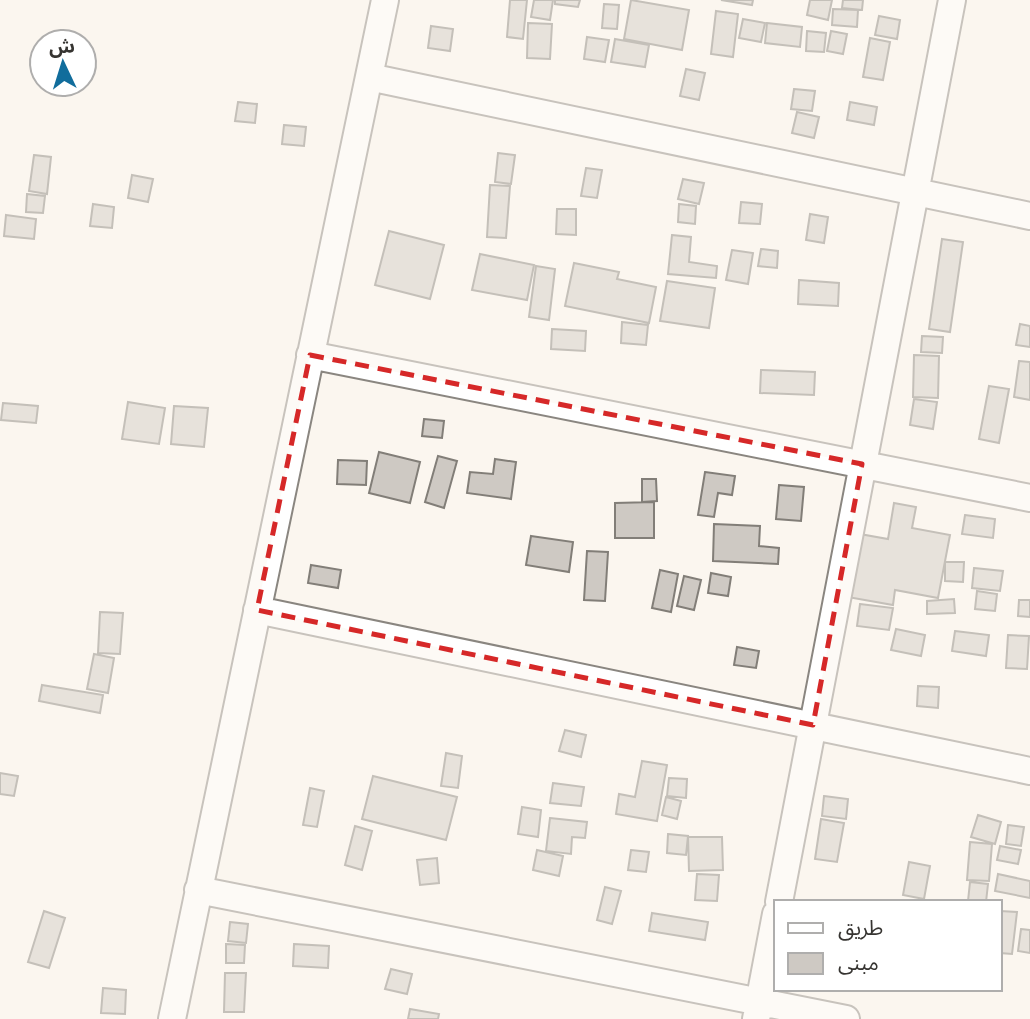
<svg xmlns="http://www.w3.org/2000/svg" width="1030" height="1019" font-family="'Noto Serif','Noto Sans Arabic',serif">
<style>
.building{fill:#cec9c3;stroke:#827e78;stroke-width:2}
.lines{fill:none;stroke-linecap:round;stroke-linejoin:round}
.minor-casing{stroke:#8a8680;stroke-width:30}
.minor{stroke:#fff;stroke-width:26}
.marked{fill:none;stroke:#d62828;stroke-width:5;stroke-dasharray:14 9;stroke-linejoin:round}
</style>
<rect width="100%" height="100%" fill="#fbf6ef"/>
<path class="building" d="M510,0H527L523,39L507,37Z
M534,0H553L550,20L531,17Z
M555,0H580L578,7L555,4Z
M631,0L689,10L682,50L624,39Z
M721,0H753L752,5Z
M810,0H832L828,20L807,15Z
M843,0H863L862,10L842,8Z
M604,4L619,5L617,29L602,28Z
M833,9L858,10L857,27L832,25Z
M716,11L738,14L733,57L711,54Z
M879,16L900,20L897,39L875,35Z
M743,19L765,23L761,42L739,38Z
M528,23L552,24L550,59L527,58Z
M767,23L802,27L800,47L765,43Z
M431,26L453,29L450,51L428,48Z
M807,31L826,33L824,52L806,51Z
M831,31L847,34L843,54L827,51Z
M587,37L609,40L605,62L584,59Z
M870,38L890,42L883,80L863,77Z
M615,39L649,45L645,67L611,62Z
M686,69L705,73L699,100L680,96Z
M794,89L815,91L812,111L791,109Z
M238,102L257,104L255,123L235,121Z
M850,102L877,107L874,125L847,120Z
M797,112L819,117L814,138L792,133Z
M284,125L306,127L304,146L282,144Z
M498,153L515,155L511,184L495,182Z
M34,155L51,157L47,194L29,191Z
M586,168L602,170L597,198L581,196Z
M132,175L153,179L148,202L128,198Z
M683,179L704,183L699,204L678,199Z
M490,185L510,186L506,238L487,237Z
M27,194L45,196L43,213L26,212Z
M741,202L762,204L760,224L739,223Z
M93,204L114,207L112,228L90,226Z
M679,204L696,206L695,224L678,222Z
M557,209H576V235L556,234Z
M810,214L828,217L824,243L806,240Z
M6,215L36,219L34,239L4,236Z
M389,231L444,245L430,299L375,285Z
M672,235L691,237L689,262L717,266L716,278L668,274Z
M942,239L963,242L950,332L929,329Z
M761,249L778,251L777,268L758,266Z
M732,250L753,253L748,284L726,280Z
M480,254L534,265L527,300L472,290Z
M574,263L619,272L617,279L656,287L649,323L565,306Z
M536,266L555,269L549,320L529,317Z
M799,280L839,283L838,306L798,304Z
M667,281L715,288L709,328L660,321Z
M622,322L648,325L646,345L621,343Z
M1020,324L1030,326V347L1016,345Z
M552,329L586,331L585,351L551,349Z
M922,336L943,337L942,353L921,352Z
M914,355L939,356L938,398L913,397Z
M1019,361L1030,362V400L1014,397Z
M761,370L815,372L814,395L760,393Z
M989,386L1009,389L999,443L979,439Z
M914,399L937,402L933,429L910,425Z
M128,402L165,408L159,444L122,439Z
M3,403L38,406L36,423L1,420Z
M174,406L208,408L204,447L171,444Z
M424,419L444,421L442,438L422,436Z
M379,452L420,462L410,503L369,493Z
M438,456L457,461L444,508L425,502Z
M495,459L516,462L511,499L467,493L470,472L493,474Z
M338,460L367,461L366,485L337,484Z
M705,472L735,476L732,495L718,493L714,517L698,515Z
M642,479H656L657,501L642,502Z
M779,485L804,487L801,521L776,519Z
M654,502V538H615V503Z
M894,503L916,507L912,528L950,535L938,598L895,590L893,605L842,596L854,533L888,539Z
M965,515L995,519L993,538L962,534Z
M714,524L760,526L759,546L779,548L778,564L713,561Z
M531,536L573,542L569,572L526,565Z
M587,551L608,552L605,601L584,600Z
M945,562H964L963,582L945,581Z
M311,565L341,570L338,588L308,583Z
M974,568L1003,571L1000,591L972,588Z
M660,570L678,574L671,612L652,608Z
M711,573L731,577L728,596L708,593Z
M684,576L701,580L694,610L677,606Z
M977,591L997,594L995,611L975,609Z
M954,599L955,613L927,614V601Z
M1019,600H1030V617L1018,616Z
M860,604L893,608L889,630L857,626Z
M100,612L123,613L120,654L98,653Z
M896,629L925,635L921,656L891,650Z
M955,631L989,635L986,656L952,651Z
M1008,635L1029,636L1027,669L1006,668Z
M737,647L759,651L756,668L734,665Z
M94,654L114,658L108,693L87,689Z
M42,685L103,695L100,713L39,701Z
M918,686L939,687L938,708L917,706Z
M565,730L586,735L581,757L559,751Z
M446,753L462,756L458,788L441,786Z
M642,761L667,765L657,821L616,814L619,794L635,797Z
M0,773L18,776L14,796L0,794Z
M373,776L457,797L446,840L362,819Z
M669,778L687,779L686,798L667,796Z
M553,783L584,787L581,806L550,803Z
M310,788L324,791L317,827L303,825Z
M824,796L848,799L846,819L822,816Z
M666,797L681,801L677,819L662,815Z
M522,807L541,810L538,837L518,834Z
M978,815L1001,822L995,844L971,837Z
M550,818L587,822L585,838L572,837L571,854L546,851Z
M821,819L844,823L837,862L815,859Z
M1008,825L1024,827L1021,846L1006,844Z
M355,826L372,831L362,870L345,865Z
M668,834L688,836L686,855L667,853Z
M688,837H722L723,870L689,871Z
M970,842L992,844L989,881L967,880Z
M1000,846L1021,850L1018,864L997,860Z
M537,850L563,856L559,876L533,870Z
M631,850L649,852L646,872L628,870Z
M437,858L439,883L420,885L417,860Z
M909,862L930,866L924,899L903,895Z
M697,874L719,875L717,901L695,900Z
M998,874L1030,881V898L995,891Z
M970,882L988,884L986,902L968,901Z
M605,887L621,891L612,924L597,920Z
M44,911L65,918L49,968L28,962Z
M1000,911L1017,912L1012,954L1000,953Z
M652,913L708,922L705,940L649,931Z
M230,922L248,924L246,943L228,941Z
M1021,929L1030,930V953L1018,951Z
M226,944L245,945L244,963H226Z
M294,944L329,946L328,968L293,966Z
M391,969L412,974L407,994L385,989Z
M225,973H246L244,1012H224Z
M103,988L126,990L125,1014L101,1013Z
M410,1009L439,1014L438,1019H408Z"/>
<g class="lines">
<defs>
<path id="minor" d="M369,77L1030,216
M310,355L1030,498
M257,610L1030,771
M198,890L846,1019
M779,902L952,0
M172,1019L385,0
M756,1019L776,914"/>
</defs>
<use href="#minor" class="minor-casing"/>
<use href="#minor" class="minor"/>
</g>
<path d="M0 0H1030V1019H0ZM310,355L862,464L813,725L257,610Z" fill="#fbf6ef" fill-opacity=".55" fill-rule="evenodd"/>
<path class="marked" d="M310,355L862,464L813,725L257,610Z"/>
<rect x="774" y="900" width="228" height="91" fill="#ffffff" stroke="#afaead" stroke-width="2"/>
<rect x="788" y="923" width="35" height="10" fill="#ffffff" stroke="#afaead" stroke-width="2"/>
<text x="838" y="935" font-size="21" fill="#363431">طريق</text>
<rect x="788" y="953" width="35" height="21" fill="#cec9c3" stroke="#afaead" stroke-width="2"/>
<text x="838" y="970" font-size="21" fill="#363431">مبنى</text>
<g transform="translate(63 63) rotate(356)"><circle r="33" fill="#ffffff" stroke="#afaead" stroke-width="2"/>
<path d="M0-5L12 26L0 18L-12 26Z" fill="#116d9c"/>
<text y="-10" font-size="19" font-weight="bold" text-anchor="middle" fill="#363431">ش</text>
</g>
</svg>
